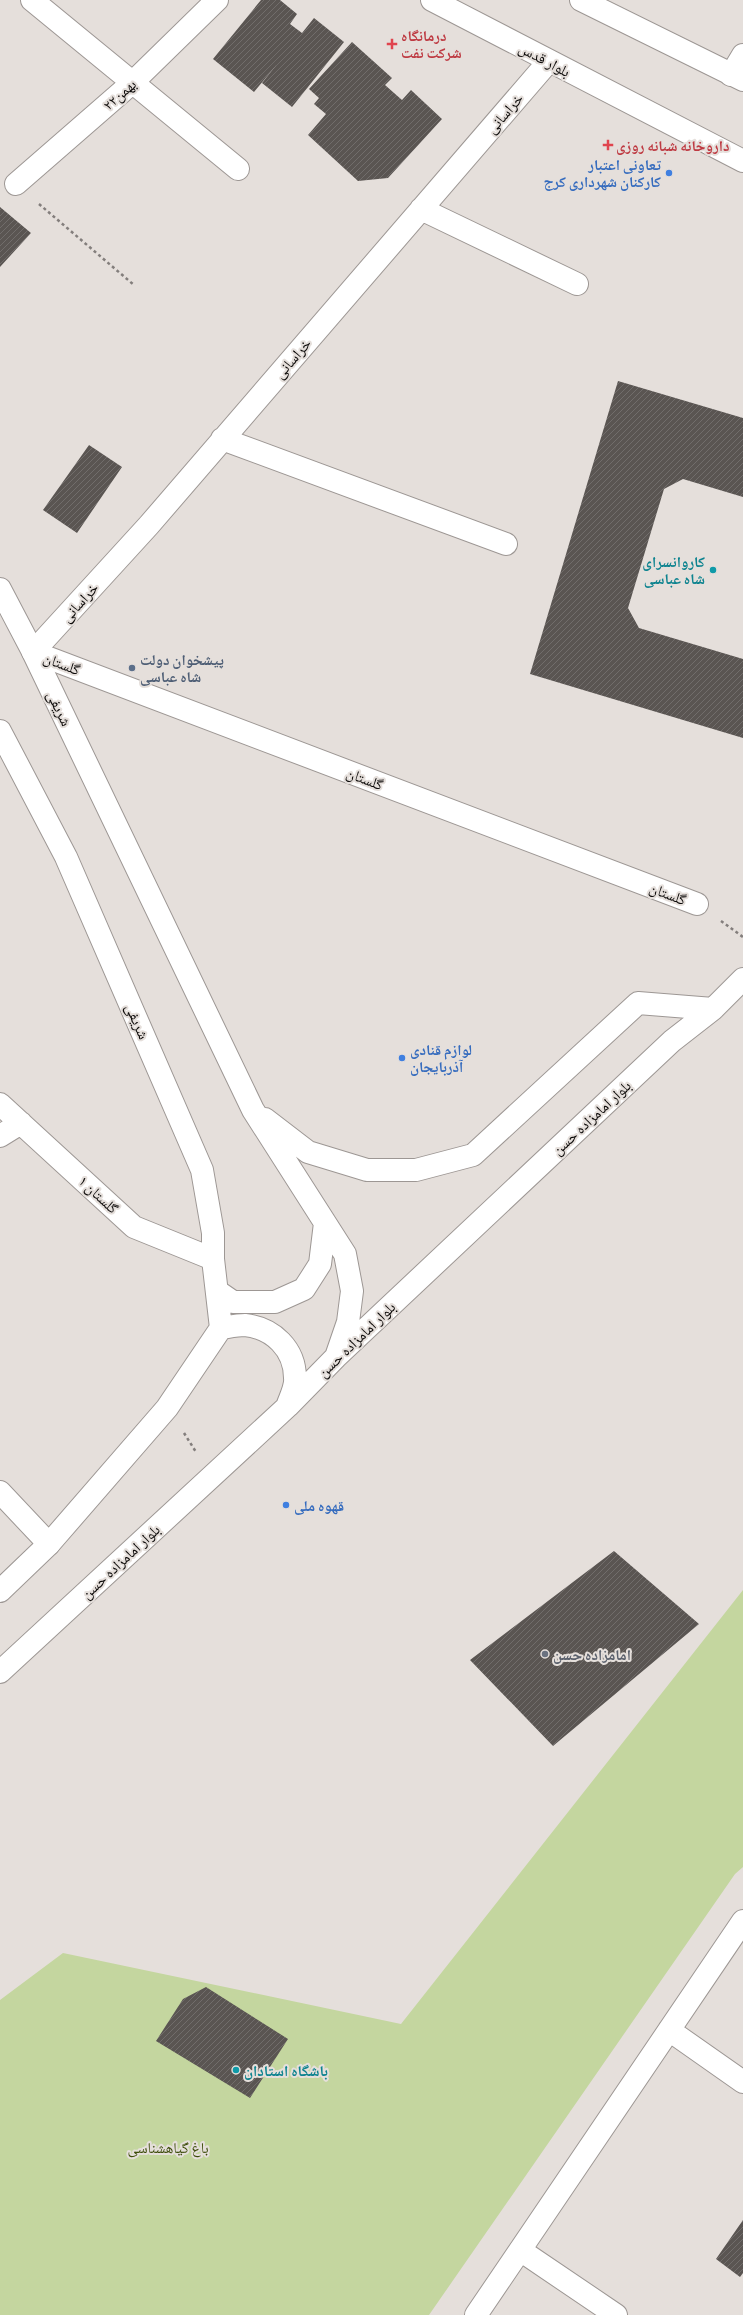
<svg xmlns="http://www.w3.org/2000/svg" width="743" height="2315" font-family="Commissioner,'Noto Naskh Arabic',sans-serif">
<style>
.green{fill:#c4d69f}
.building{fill:url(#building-hatch)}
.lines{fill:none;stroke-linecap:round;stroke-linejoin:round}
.minor-casing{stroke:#9d9794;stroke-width:24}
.major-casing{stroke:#9d9794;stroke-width:24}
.path{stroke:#837e7c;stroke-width:2.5;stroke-dasharray:3 3;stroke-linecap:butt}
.minor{stroke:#fff;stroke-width:22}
.major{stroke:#fff;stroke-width:22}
.health-dot{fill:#e0444e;stroke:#e5dfdb;stroke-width:1.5}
.shop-dot{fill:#3f7fe0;stroke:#e5dfdb;stroke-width:1.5}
.culture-dot{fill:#0f9aa8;stroke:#e5dfdb;stroke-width:1.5}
.service-dot{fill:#5c6f8a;stroke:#e5dfdb;stroke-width:1.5}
.worship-dot{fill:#6b7280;stroke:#e5dfdb;stroke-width:1.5}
.labels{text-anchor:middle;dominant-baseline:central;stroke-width:4;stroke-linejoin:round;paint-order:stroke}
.health-label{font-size:15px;font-weight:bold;fill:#be3a42;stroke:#e5dfdb;text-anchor:start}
.street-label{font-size:15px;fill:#0d0b0a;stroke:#e5dfdb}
.shop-label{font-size:15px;font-weight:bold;fill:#366cbe;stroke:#e5dfdb;text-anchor:start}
.culture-label{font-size:15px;font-weight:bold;fill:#0d838f;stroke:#e5dfdb;text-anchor:end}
.service-label{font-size:15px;font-weight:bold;fill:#4e5e75;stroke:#e5dfdb;text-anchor:start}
.worship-label{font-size:15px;font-weight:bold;fill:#5b616d;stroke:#e5dfdb;text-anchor:start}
.park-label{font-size:15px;fill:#3c4c09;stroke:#e5dfdb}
</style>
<defs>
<pattern id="building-hatch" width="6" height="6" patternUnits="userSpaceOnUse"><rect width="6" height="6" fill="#5a5552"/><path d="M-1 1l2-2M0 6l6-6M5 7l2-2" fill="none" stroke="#716d6b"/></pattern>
</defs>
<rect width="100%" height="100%" fill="#e5dfdb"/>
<path class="green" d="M743,1590V1867L735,1874L429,2315H0V2000L63,1953L401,2024Z"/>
<path class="building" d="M261,0H280L297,14L290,24L302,33L314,18L344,42L292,107L262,83L278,63L254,92L213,59Z
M352,42L392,78L385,85L402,100L411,90L442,119L388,178L358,181L308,135L326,114L314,104L319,98L309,89Z
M0,207L31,233L0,267Z
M618,381L743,418V497L683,479L664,489L628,608L639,628L743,659V738L530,674Z
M89,445L122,467L77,533L43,510Z
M614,1551L699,1624L553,1746L470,1660Z
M206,1987L288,2039L250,2098L156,2041L183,1999Z
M743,2220V2273L740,2277L716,2259Z"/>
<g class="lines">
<defs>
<path id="minor" d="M32,0L238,169
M549,61L149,525L33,652L697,904
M731,75L743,55
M16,184L132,83L217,0
M421,209L577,284
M222,439L506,544
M0,1104L134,1227L213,1259
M0,1136L21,1123
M0,1492L49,1544
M669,2030L743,2082
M520,2250L616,2315
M476,2315L743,1921"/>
<path id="major" d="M432,0L743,161
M581,0L743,80
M0,589L33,652L253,1110L345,1254L352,1291L348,1322L337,1354
M0,731L66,857L202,1170L213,1233V1259L221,1328
M265,1119L308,1152L367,1170H416L473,1155L638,1003L713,1009
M217,1291L233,1302H275L304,1289L320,1264L325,1223
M221,1328C228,1327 237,1325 245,1325C273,1328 295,1349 295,1378C296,1386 291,1396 288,1404
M0,1591L49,1544L167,1408L221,1328
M0,1672L288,1406L336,1357L672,1041L713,1009L743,979"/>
</defs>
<use href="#minor" class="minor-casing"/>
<use href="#major" class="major-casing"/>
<path class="path" d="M39,204L134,285
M721,921L743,937
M184,1433L196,1452"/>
<use href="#minor" class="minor"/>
<use href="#major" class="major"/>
</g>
<g class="health-dot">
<path d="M390 38h4v4h4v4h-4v4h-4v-4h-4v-4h4z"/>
<path d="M606 139h4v4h4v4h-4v4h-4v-4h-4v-4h4z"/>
</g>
<g class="shop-dot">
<circle cx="669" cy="173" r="4"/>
<circle cx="402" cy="1058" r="4"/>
<circle cx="286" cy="1505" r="4"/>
</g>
<g class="culture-dot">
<circle cx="713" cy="570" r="4"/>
<circle cx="236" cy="2070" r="4"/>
</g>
<circle class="service-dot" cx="132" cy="668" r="4"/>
<circle class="worship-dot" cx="545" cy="1654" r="4"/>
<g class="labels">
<g class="health-label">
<text x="401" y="35">درمانگاه<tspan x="401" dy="17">شرکت نفت</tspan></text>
<text x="616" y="145">داروخانه شبانه روزی</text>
</g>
<g class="street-label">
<text transform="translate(545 59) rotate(28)">بلوار قدس</text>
<text transform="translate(119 94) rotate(-42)">۲۲بهمن</text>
<text transform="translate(504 113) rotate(-49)">خراسانی</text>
<text transform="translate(292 358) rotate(-49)">خراسانی</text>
<text transform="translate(79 602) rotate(-48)">خراسانی</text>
<text transform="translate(62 663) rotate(21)">گلستان</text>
<text transform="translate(60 708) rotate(64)">شریفی</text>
<text transform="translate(365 778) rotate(21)">گلستان</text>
<text transform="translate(668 893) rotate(21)">گلستان</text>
<text transform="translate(138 1021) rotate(66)">شریفی</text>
<text transform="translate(591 1117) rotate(-43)">بلوار امامزاده حسن</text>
<text transform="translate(99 1194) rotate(43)">گلستان ۱</text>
<text transform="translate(356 1339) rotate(-44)">بلوار امامزاده حسن</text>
<text transform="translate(120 1561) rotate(-43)">بلوار امامزاده حسن</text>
</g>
<g class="shop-label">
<text x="661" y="164" text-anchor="end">تعاونی اعتبار<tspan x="661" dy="17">کارکنان شهرداری کرج</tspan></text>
<text x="410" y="1049">لوازم قنادی<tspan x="410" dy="17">آذربایجان</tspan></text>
<text x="294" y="1505">قهوه ملی</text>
</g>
<g class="culture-label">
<text x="705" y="561">کاروانسرای<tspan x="705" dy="17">شاه عباسی</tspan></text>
<text x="244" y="2070" text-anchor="start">باشگاه استادان</text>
</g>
<g class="service-label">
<text x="140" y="659">پیشخوان دولت<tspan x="140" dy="17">شاه عباسی</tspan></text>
</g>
<g class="worship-label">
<text x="553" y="1654">امامزاده حسن</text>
</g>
<g class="park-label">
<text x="168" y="2147">باغ گیاهشناسی</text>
</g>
</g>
</svg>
